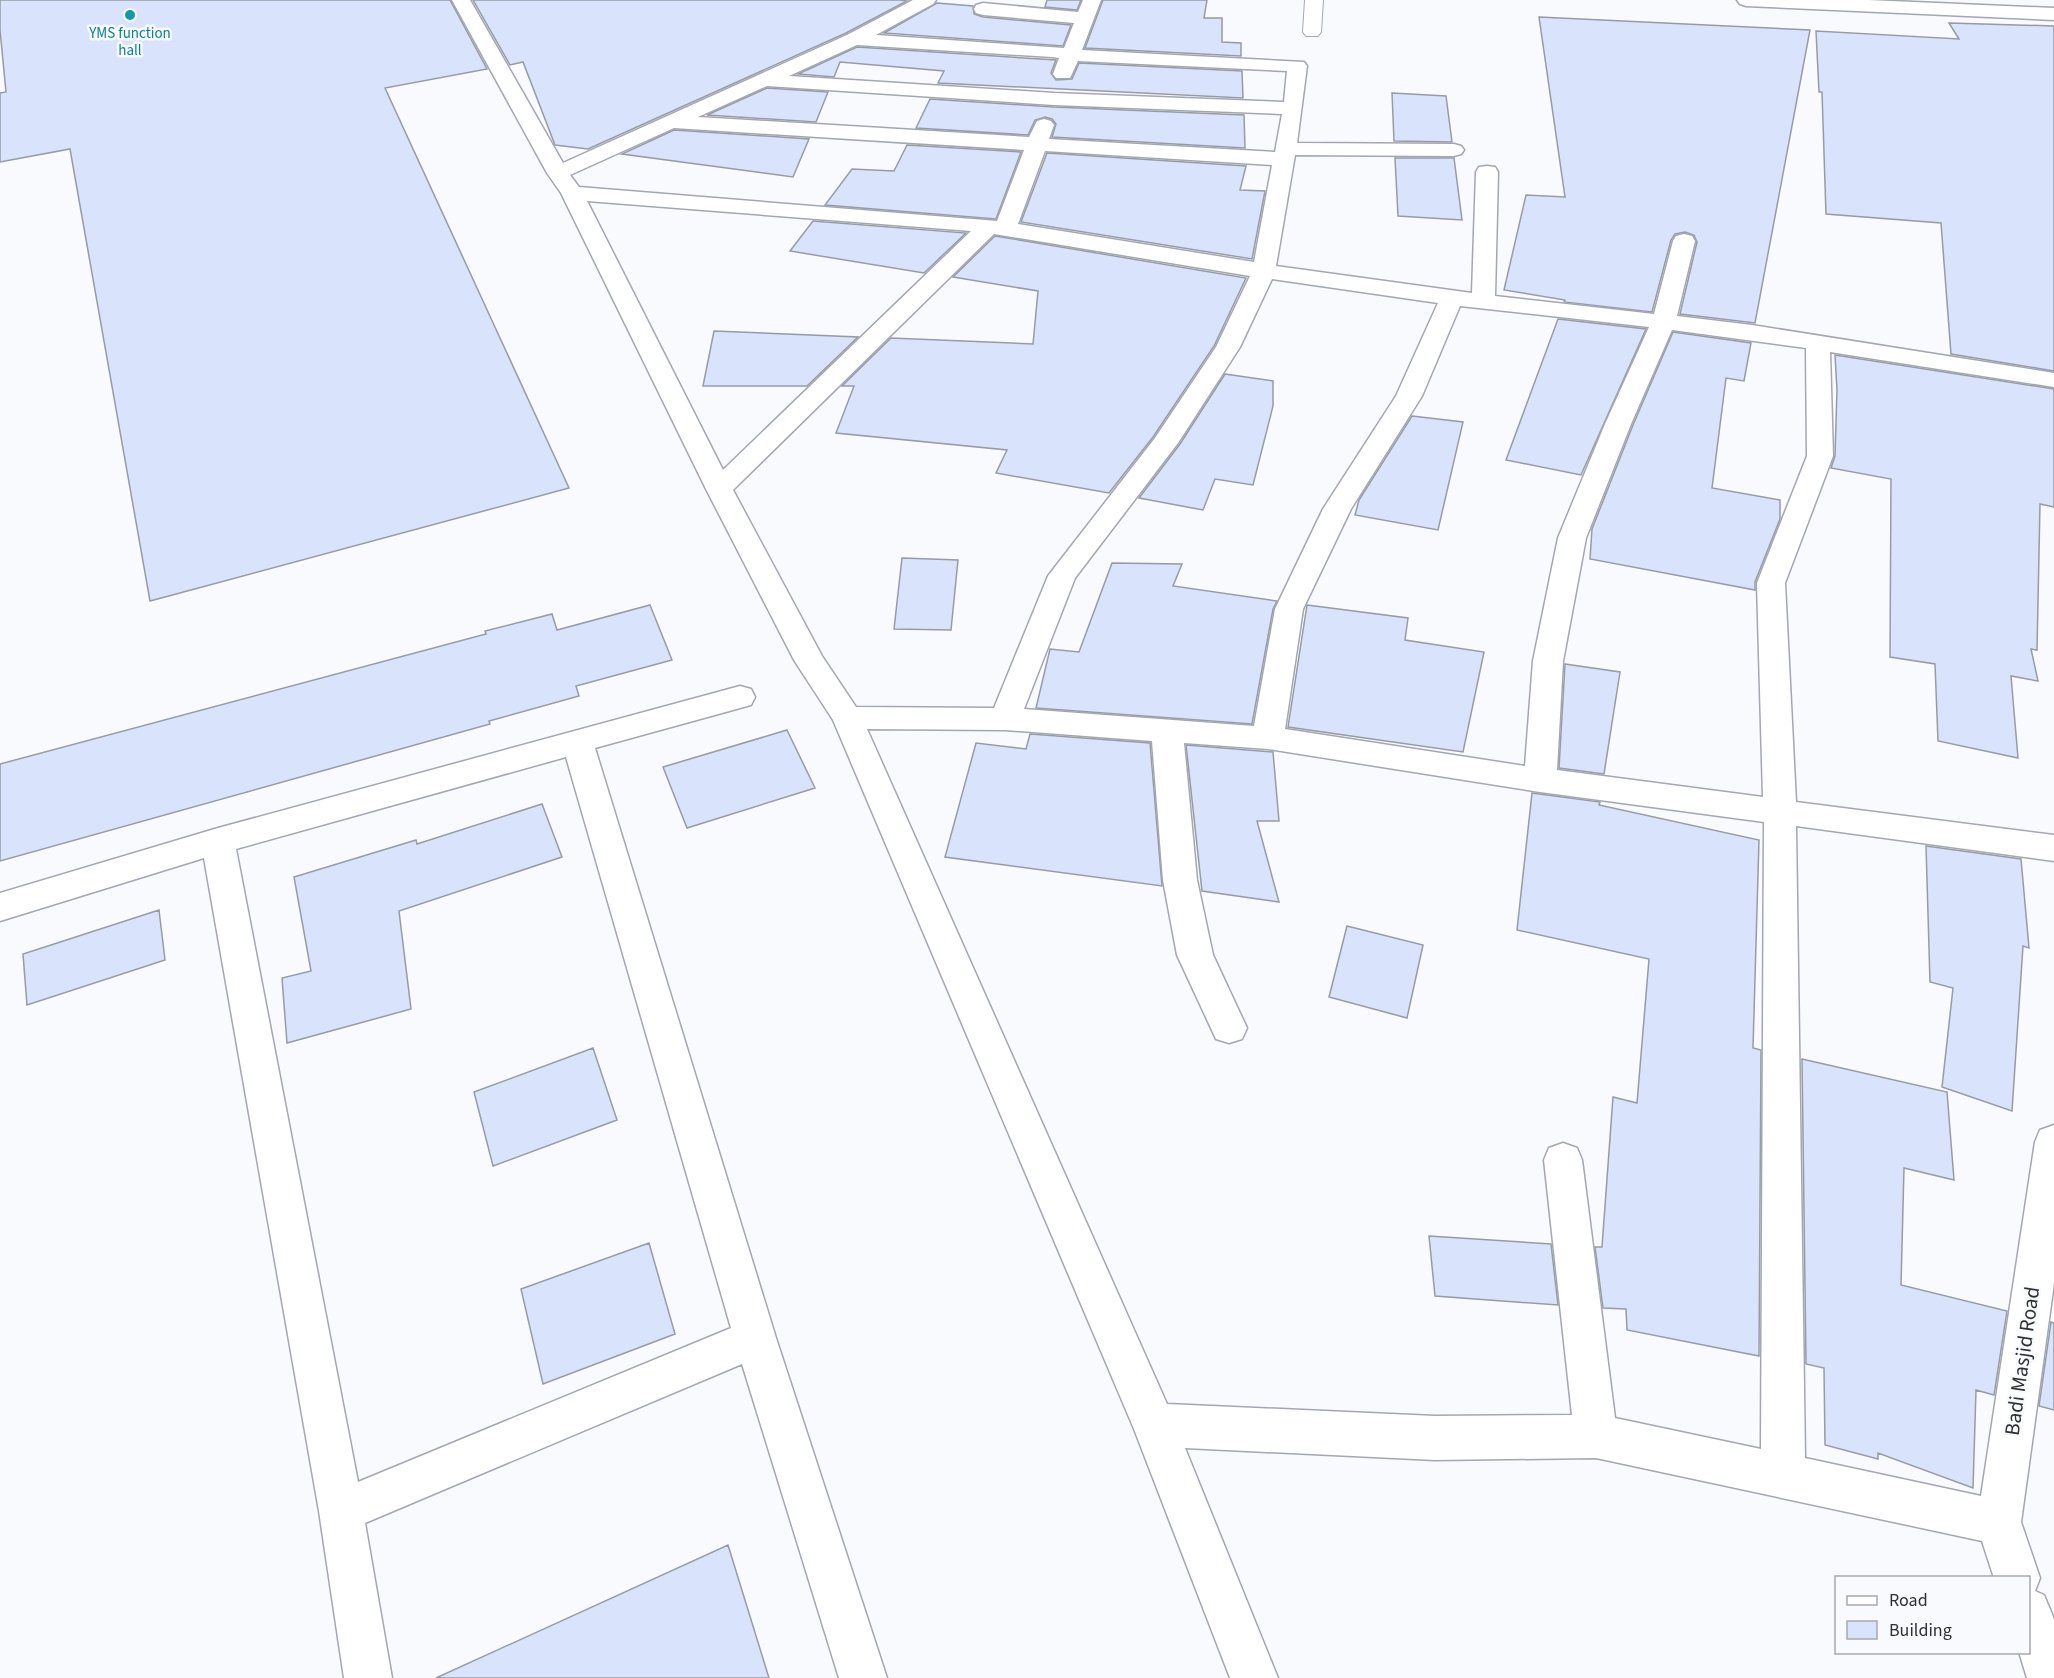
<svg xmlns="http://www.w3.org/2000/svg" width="2054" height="1678" font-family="'Source Sans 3',sans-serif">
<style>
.building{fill:#d9e4fc;stroke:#979ba5;stroke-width:1.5}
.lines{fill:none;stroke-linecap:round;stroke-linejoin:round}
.lane-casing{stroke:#a3a7b2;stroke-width:2}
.street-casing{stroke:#a3a7b2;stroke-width:3}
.lane{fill:#fff;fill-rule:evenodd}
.street{fill:#fff;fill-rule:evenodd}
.culture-dot{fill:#0f9aa8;stroke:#f8fafe;stroke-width:2}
.labels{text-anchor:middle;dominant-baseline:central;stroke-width:5;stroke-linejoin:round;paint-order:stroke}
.far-culture-label{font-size:15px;fill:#0d838f;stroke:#f8fafe}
.near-street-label{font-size:21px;fill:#2e3034;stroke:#f8fafe}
</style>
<rect width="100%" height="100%" fill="#f8fafe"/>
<path class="building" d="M0,0H450L487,69L385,88L569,488L150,601L70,149L0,162V93L6,92L0,30Z
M473,0H900L907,1L846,33L588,149L555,145L523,62L510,65Z
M1047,0H1081L1077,10L1045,7Z
M1103,0H1207L1204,18H1222V42L1241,43V56L1085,48Z
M937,3L973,6L974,14L983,17L1071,25L1063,46L884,33Z
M1539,17L1810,30L1755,323L1680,314L1697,242L1694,235L1685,232L1675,234L1671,240L1652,312L1564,302L1565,300L1504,290L1526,195L1565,197Z
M1949,23L2054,26V371L1951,354L1941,223L1826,214L1822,92H1819L1816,31L1959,39Z
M857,47L1056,60L1051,73L1056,80L1072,79L1079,63L1242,71L1243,98L938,83L944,71L840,62L834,77L798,74Z
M767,88L828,92L816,122L707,115Z
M1392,93L1446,96L1452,142L1394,141Z
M930,99L1054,107L1244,115L1245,148L1052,137L1056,124L1052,119L1045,117L1035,120L1028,135L916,128Z
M674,130L809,139L793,177L622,154Z
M907,145L1021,152L996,219L825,205L852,169L894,171Z
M1047,153L1246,166L1240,190L1265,191L1252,259L1021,222Z
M1395,158H1454L1462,220L1398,216Z
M813,221L966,233L924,273L790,251Z
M995,236L1246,278L1214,346L1153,437L1109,493L996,473L1007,450L836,433L854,386H842L891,338L1033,344L1038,291L953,277Z
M1558,319L1646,329L1581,475L1506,460Z
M714,331L858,337L807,386H703Z
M1673,332L1751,343L1744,381L1726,378L1712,488L1780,500V519L1755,582V590L1590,559L1592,529L1633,425Z
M1835,355L2054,389V507L2040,504L2037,650L2031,649L2038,681L2011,676L2018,758L1938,741L1935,664L1890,657L1891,479L1831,468L1835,456L1837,390Z
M1225,374L1273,381V406L1253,485L1215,479L1203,510L1139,498L1180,444Z
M1412,416L1463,422L1438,530L1355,515L1359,500Z
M902,558L958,560L951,630L894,629Z
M1112,563L1182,564L1173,586L1277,601L1273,609L1252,724L1036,708L1050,649L1079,652Z
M650,605L672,660L576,686L579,696L489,721L490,724L0,861V764L486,634L485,631L552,614L557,630Z
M1307,605L1408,618L1405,640L1484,652L1463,752L1288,727Z
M1565,664L1620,672L1604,774L1559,768Z
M787,730L815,788L687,828L663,767Z
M1030,734L1150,743L1162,886L945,857L976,743L1026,749Z
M1186,745L1273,752L1279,821H1257L1279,902L1202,891Z
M1532,793L1600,802L1599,805L1759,840L1753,1048L1761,1050L1759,1356L1627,1330L1626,1309L1603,1308L1595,1247H1602L1613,1097L1637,1103L1649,959L1517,930Z
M542,804L562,857L399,911L411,1009L287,1043L282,978L311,971L294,877L416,840L417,844Z
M1926,846L2021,859L2029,948L2023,946L2012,1111L1942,1087L1953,988L1930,982Z
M159,910L165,960L27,1005L23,954Z
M1347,926L1423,945L1407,1018L1329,997Z
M593,1048L617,1120L493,1166L474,1092Z
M1802,1059L1947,1092L1954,1180L1904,1168L1901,1285L2007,1311L1994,1395L1976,1390L1973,1488L1878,1453V1459L1825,1445L1824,1368L1806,1364Z
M1429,1236L1551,1244L1558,1305L1435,1296Z
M649,1243L675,1334L543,1384L521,1289Z
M2051,1322L2054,1323V1410L2039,1406Z
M728,1545L769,1678H436Z"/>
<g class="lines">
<defs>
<path id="lane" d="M1305,0H1323L1321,32L1318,36H1306L1303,32Z"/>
<path id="street" d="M452,0H470L563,163L847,35L913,0H936L933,4L876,35L1064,48L1074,23L983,15L976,13L974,9L976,5L983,3L1078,12L1083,0H1101L1082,50L1304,62L1307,66L1297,143L1454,144L1461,146L1464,150L1461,154L1454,156L1295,155L1276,266L1472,293L1476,172L1479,167L1487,166L1495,167L1498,172L1495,296L1654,314L1673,241L1676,236L1684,234L1692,236L1695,241L1677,316L1752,325L2054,373V387L1830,352L1833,456L1785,583L1796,802L2054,835V861L1796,826L1805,1458L1981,1496L2035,1142L2040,1130L2054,1125V1283L2021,1522L2040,1578L2035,1591L2044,1595L2054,1619V1678H2027L2019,1652H2028V1578H1994L1982,1541L1596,1458L1435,1460L1185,1448L1278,1678H1230L1134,1429L833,720L794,660L706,489L561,193L547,173ZM857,45L1052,57L1059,58L1053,74L1056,78H1070L1078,61L1287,71L1284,102L1054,93L789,76ZM767,86L1054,105L1282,114L1275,152L1049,139L1054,125L1051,121L1044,119L1037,121L1029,137L698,117ZM674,128L1024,150L997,221L579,187L570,175ZM1045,151L1272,165L1254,262L1018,224ZM587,201L971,231L723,470ZM994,234L1250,276L1216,347L1155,438L1048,576L994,708L856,707L822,656L733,490ZM1272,279L1438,303L1396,396L1323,509L1275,609L1254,726L1024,709L1075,578L1178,443L1240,347ZM1460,306L1649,327L1605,424L1558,538L1533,661L1525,766L1285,729L1303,609L1351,509L1422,396ZM1672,330L1806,348L1807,456L1757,583L1763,797L1557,770L1563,661L1586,538L1631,424ZM867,729L1005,730L1152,741L1163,880L1177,955L1216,1039L1229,1043L1242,1039L1247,1028L1213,955L1197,880L1184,743L1268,749L1540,792L1764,822L1761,1449L1615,1418L1582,1160L1577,1148L1563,1143L1549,1148L1544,1160L1572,1415L1435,1416L1167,1404Z
M1737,0H1868L2054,8V20L1746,6L1740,4Z
M740,686L751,689L755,697L751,705L595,748L776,1338L887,1678H839L742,1364L365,1523L392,1678H344L319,1511L204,858L0,921V893L218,828ZM566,757L731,1328L358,1482L236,849Z"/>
</defs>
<use href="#lane" class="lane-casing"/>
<use href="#street" class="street-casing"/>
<use href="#lane" class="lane"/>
<use href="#street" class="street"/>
</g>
<circle class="culture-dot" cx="130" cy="15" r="6"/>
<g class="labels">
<g class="far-culture-label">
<text x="130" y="33">YMS function<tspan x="130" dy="17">hall</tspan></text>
</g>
<g class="near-street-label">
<text transform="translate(2022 1361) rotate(-82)">Badi Masjid Road</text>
</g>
</g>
<rect x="1835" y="1576" width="195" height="78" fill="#f8fafe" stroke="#a7a9ad" stroke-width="1.5"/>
<rect x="1847" y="1596" width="30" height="9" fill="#ffffff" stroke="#a7a9ad" stroke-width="1.5"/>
<text x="1889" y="1606" font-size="18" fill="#2e3034">Road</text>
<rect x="1847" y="1621" width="30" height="18" fill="#d9e4fc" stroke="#a7a9ad" stroke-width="1.5"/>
<text x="1889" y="1636" font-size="18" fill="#2e3034">Building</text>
</svg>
